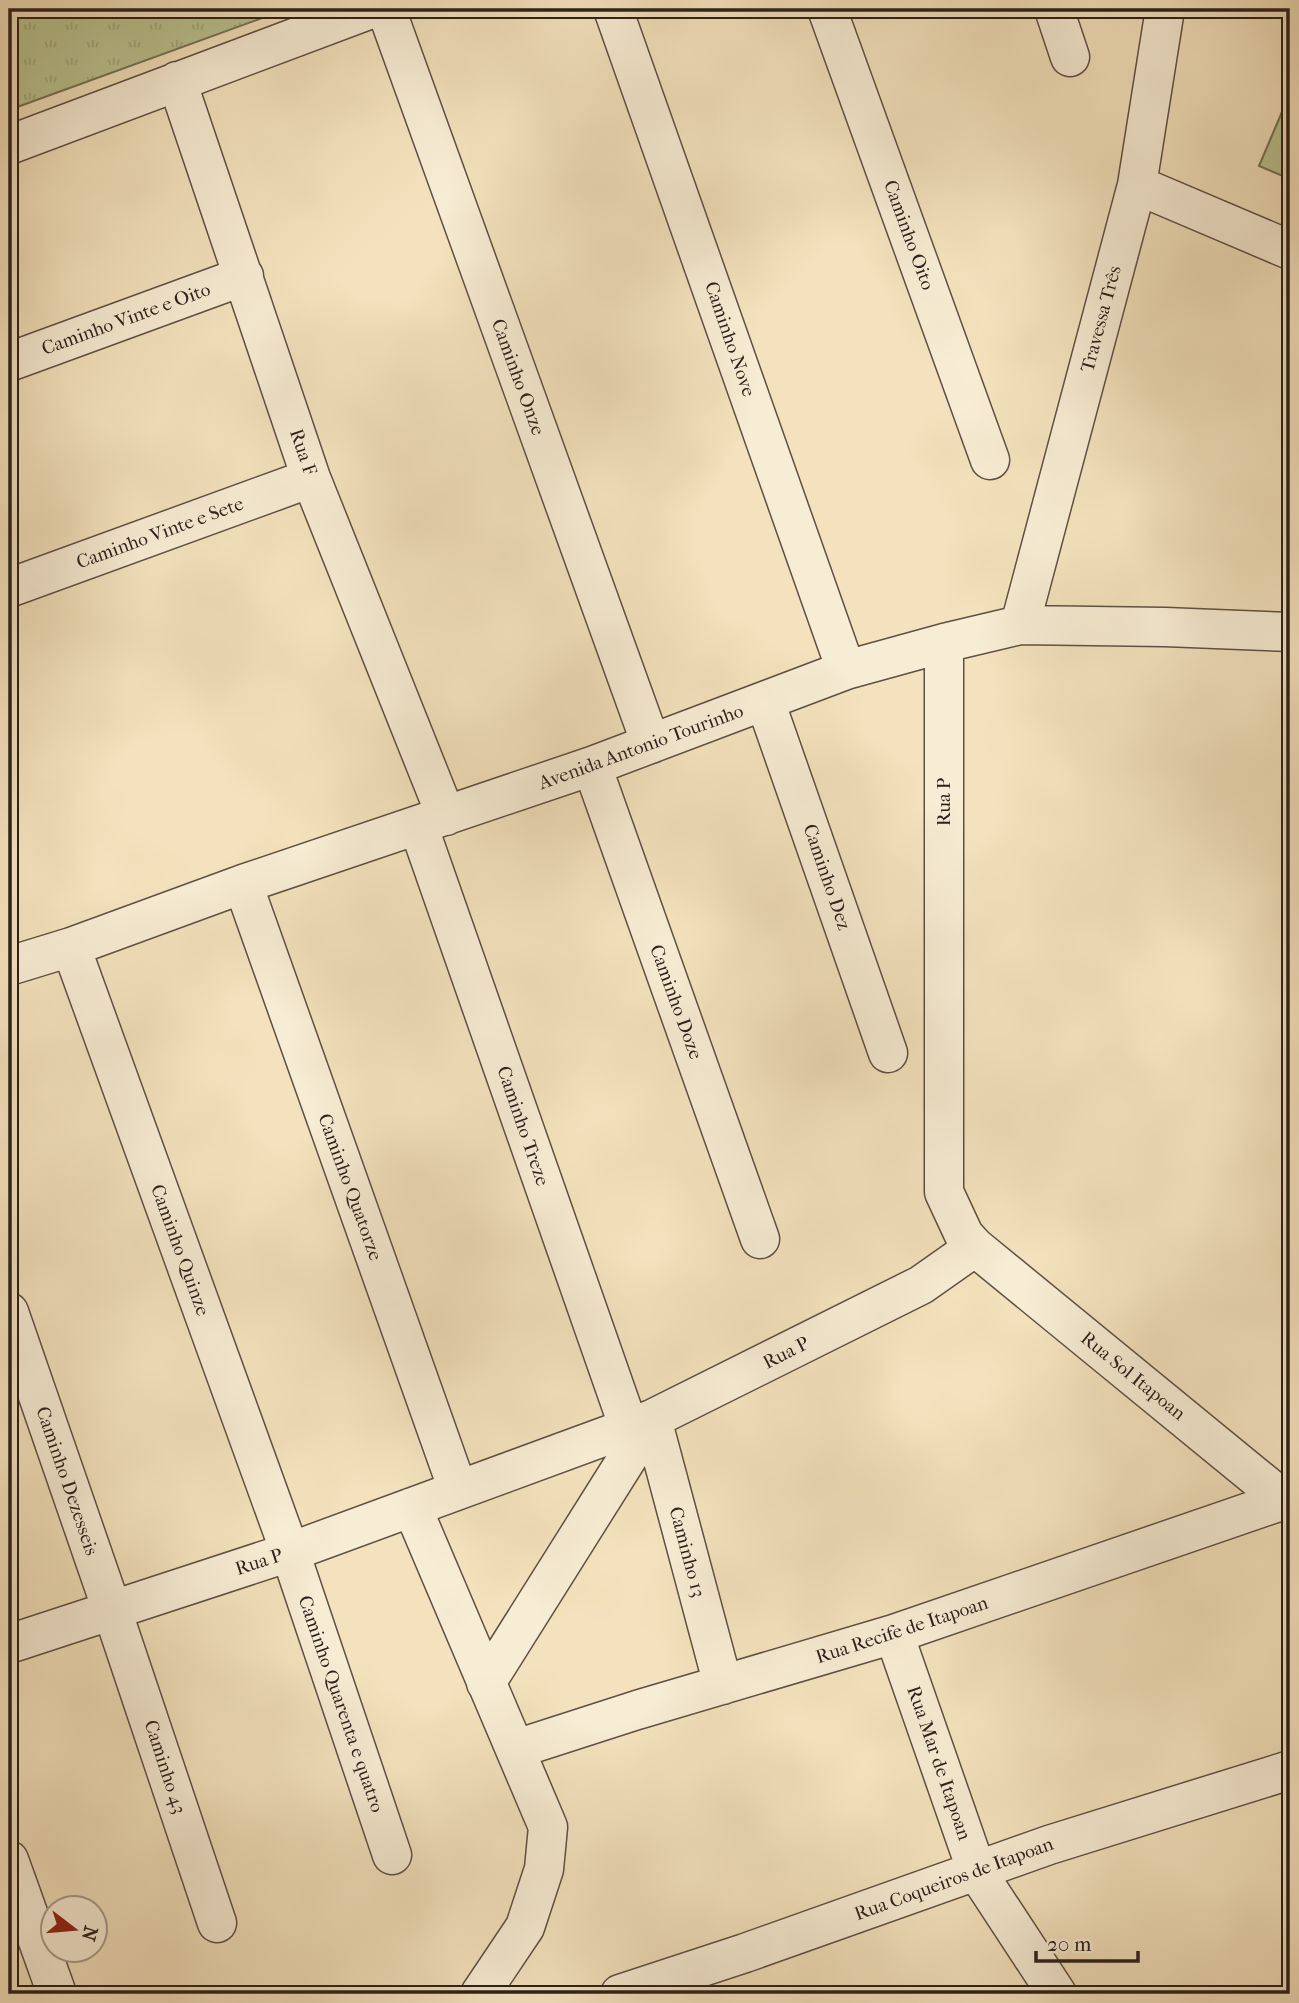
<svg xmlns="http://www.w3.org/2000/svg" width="1299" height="2003" font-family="'IM FELL French Canon',serif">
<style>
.grass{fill:#bac391;stroke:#737256;stroke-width:2}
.park{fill:url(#park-tufts);stroke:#737256;stroke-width:2}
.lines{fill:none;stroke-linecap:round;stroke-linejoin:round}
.minor-casing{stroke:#5e5044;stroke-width:41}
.minor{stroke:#f7ecd4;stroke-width:38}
.labels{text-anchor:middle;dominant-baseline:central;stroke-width:6;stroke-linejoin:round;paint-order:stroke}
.street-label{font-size:19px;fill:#2c201b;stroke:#f7ecd4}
</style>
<defs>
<pattern id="park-tufts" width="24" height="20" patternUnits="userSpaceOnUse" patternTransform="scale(1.75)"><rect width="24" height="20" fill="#bac391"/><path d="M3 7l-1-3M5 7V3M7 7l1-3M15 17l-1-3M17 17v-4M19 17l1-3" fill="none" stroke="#a0a77c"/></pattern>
</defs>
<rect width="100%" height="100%" fill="#f3e2bd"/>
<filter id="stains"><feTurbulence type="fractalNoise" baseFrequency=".00286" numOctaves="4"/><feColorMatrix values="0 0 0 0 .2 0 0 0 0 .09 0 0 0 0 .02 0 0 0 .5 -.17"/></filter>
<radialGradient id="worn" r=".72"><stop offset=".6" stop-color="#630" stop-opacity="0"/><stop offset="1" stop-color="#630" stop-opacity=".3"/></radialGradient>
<path class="grass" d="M1290,93V179L1259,166Z"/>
<path class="park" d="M9,9H287L9,110Z"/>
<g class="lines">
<defs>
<path id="minor" d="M386,9L651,744
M613,9L846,670
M827,9L990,460
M1054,9L1070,57
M177,81L311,478L446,816
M9,145L371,9
M1137,185L1290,250
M9,362L244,276
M9,588L311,478
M1020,625L1137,185L1165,9
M944,643V1192L964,1235L975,1247L1290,1505
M765,701L888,1053
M592,766L760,1239
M418,825L629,1428
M243,884L458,1490
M71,947L290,1552L392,1855
M9,966L71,947L243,884L592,766L846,670L944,643L1020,625L1165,627L1290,632
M9,1312L112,1610L217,1923
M652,1419L723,1685
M412,1507L548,1827L544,1869L525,1927L480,1994
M894,1634L977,1872L1057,1994
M9,1644L290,1552L652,1419L921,1285L975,1247
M486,1683L652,1419
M516,1749L637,1710L894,1634L1284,1500
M9,1860L57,1994
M620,1994L745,1953L1049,1845L1290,1770"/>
</defs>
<use href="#minor" class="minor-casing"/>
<use href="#minor" class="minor"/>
</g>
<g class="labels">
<g class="street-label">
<text transform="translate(909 235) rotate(70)">Caminho Oito</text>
<text transform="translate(126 319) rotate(-20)">Caminho Vinte e Oito</text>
<text transform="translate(1101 319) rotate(-75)">Travessa Três</text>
<text transform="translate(730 339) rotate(71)">Caminho Nove</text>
<text transform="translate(518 377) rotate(70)">Caminho Onze</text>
<text transform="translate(303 452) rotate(71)">Rua F</text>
<text transform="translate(160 533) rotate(-20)">Caminho Vinte e Sete</text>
<text transform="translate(641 747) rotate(-20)">Avenida Antonio Tourinho</text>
<text transform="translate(944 802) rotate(-90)">Rua P</text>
<text transform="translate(827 877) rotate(71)">Caminho Dez</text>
<text transform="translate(676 1002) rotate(70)">Caminho Doze</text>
<text transform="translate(523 1126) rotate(71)">Caminho Treze</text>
<text transform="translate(350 1187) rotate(70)">Caminho Quatorze</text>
<text transform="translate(180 1250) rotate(70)">Caminho Quinze</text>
<text transform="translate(786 1353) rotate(-27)">Rua P</text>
<text transform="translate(1133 1376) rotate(39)">Rua Sol Itapoan</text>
<text transform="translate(67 1481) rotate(71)">Caminho Dezesseis</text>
<text transform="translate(687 1552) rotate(75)">Caminho 13</text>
<text transform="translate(259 1562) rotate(-18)">Rua P</text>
<text transform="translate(902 1630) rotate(-18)">Rua Recife de Itapoan</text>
<text transform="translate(341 1704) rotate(71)">Caminho Quarenta e quatro</text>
<text transform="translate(939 1763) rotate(71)">Rua Mar de Itapoan</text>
<text transform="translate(165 1767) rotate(72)">Caminho 43</text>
<text transform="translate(954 1879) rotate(-20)">Rua Coqueiros de Itapoan</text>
</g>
</g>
<rect width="1299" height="2003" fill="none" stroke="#f3e2bd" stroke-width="35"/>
<rect x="10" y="10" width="1278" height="1982" fill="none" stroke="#2c201b" stroke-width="3.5"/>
<rect x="18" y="18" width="1264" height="1968" fill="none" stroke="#2c201b" stroke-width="2"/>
<g transform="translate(74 1929) rotate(106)"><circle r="33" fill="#f7ecd4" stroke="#a69a8a" stroke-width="2"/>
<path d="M0-5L12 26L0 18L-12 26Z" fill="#8f2418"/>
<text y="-10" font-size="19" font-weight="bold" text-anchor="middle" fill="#2c201b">N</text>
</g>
<path d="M1036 1951v10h102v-10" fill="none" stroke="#2c201b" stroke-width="3.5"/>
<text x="1047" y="1951" font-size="21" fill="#2c201b" stroke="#f7ecd4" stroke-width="5" paint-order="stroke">20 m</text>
<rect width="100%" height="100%" filter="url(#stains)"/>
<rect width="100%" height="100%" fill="url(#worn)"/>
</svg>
